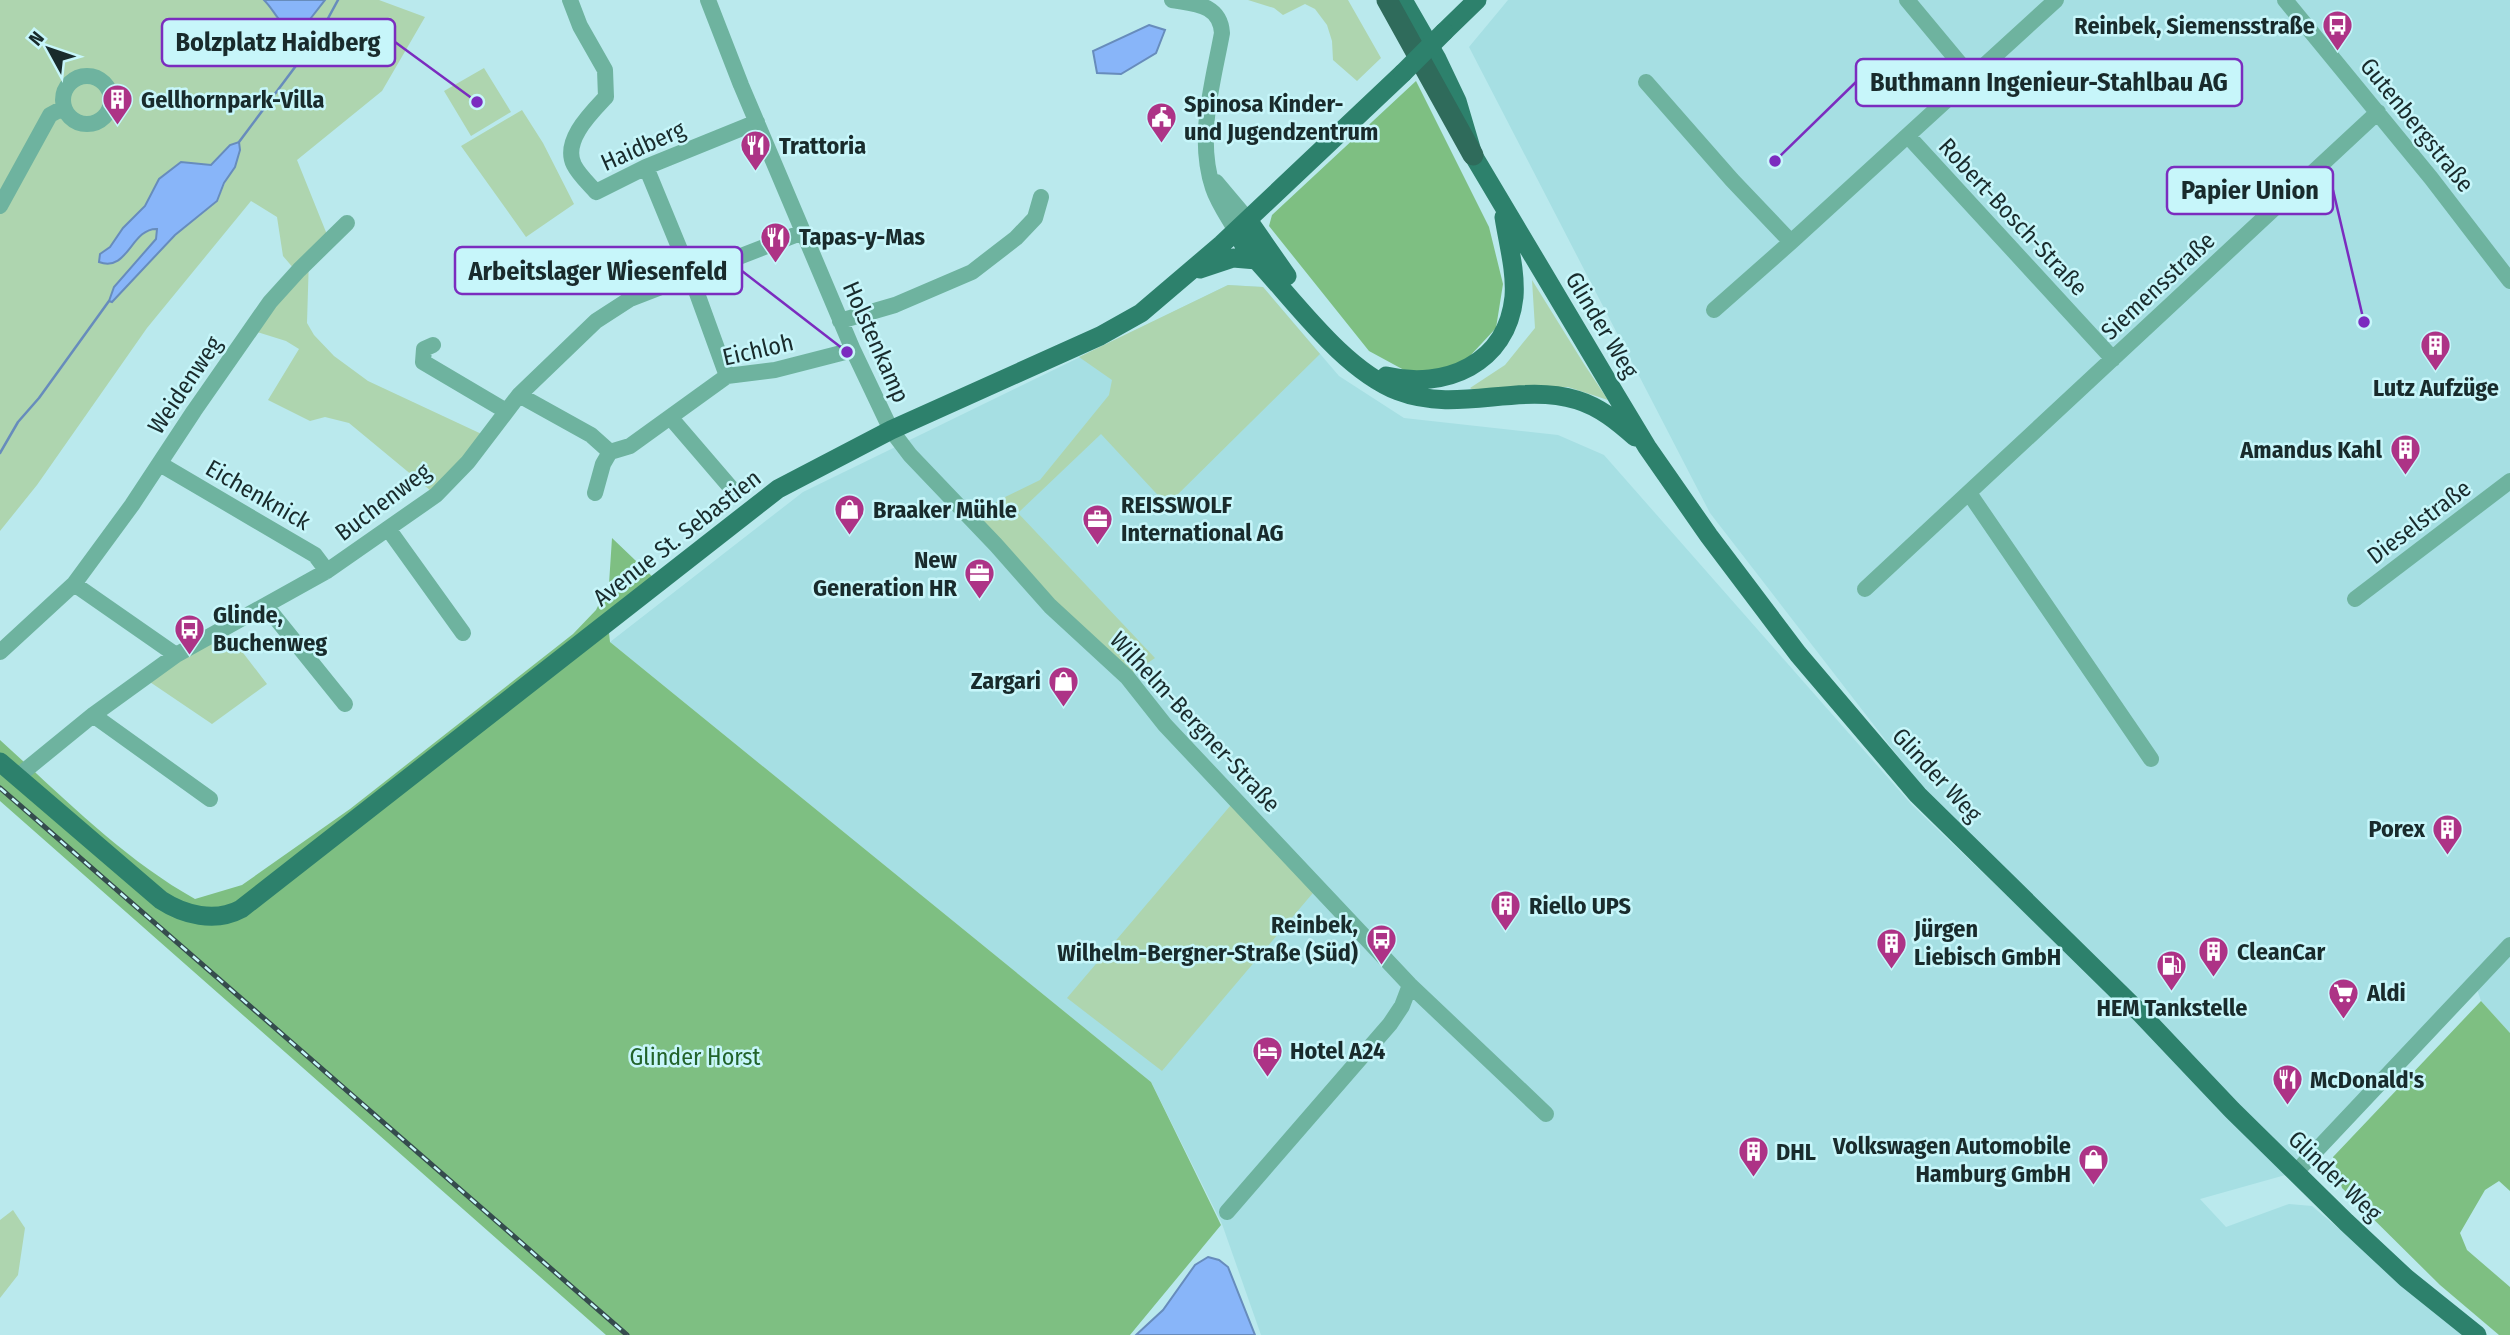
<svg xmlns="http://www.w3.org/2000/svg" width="2510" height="1335" font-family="'Fira Sans Condensed',sans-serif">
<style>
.built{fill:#a6dfe3}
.green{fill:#aed5af;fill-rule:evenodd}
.forest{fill:#7ebf82}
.water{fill:#88b5f9;stroke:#678cbc;stroke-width:2}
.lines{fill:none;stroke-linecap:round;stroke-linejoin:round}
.stream{stroke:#678cbc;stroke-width:2.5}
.minor{stroke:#6eb39f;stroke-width:16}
.major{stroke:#2d816c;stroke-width:19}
.highway{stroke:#2f6b5b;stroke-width:21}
.rail-casing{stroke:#354c4d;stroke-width:5}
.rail{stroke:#c7f6fa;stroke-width:2.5;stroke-dasharray:8;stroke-linecap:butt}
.major-bridge{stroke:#2d816c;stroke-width:19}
.labels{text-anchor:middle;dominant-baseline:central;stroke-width:5;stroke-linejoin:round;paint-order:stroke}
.poi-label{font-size:24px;font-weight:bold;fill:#192b2c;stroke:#c7f6fa;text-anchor:start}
.street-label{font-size:24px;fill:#192b2c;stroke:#c7f6fa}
.park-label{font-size:24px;fill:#22632a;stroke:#c7f6fa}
.leader{fill:none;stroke:#7b2cbf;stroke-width:2.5}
.callout-dot{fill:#7b2cbf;stroke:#c7f6fa;stroke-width:2.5}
.callout{fill:#c7f6fa;stroke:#7b2cbf;stroke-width:2.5}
.callout-label{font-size:26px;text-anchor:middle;font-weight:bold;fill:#192b2c}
</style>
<rect width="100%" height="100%" fill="#bae9ed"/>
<path class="built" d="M1508,0H2510V1033L2481,1001L2475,983L2296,1172L2200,1199L2226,1227L2289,1204L2312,1206L2465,1335H1261L1222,1224L1151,1082L610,642L803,492L1228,285L1263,287L1339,376L1404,418L1558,435L1604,455L1912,805L2288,1164L1931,799L1710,513L1469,47Z"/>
<path class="green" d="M0,0H264L272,8L279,23H307L325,0H379L425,17L382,91L297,160L328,237L309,257L307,323L314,335L334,356L368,381L488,437L436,495L349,423L325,417L310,421L268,400L299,349L286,341L248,329L295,270L283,256L277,217L251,201L147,328L37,485L0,531ZM230,145L240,150L217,201L175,235L112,302L156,239L157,229C146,229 113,248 100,254L110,247L123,228L145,206L159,179L181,162L211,165Z
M1248,0H1348L1381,58L1357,81L1333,60L1332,41L1327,25L1315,9L1305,4L1283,15L1274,8Z
M484,68L511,112L471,136L444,91Z
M522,110L543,143L574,204L526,237L461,146Z
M1532,280L1584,364L1608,400L1568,387L1473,390L1470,388L1505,365L1535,328Z
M1228,285L1263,287L1320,354L1167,505L1101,434L1018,513L1155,658L1127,677L973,520L999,500L1040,480L1109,395L1112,380L1079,357Z
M224,628L267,684L212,724L144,678Z
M1236,799L1318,887L1162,1071L1067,998Z
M13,1210L25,1228L18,1275L0,1298V1220Z"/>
<path class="forest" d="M1416,81L1489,227L1503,284L1496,328L1469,357L1439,375L1404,370L1369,351L1269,226L1272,215Z
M612,538L658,582L608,624L610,642L1151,1082L1221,1225L1130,1335H606L0,801V740C62,796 122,858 195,899L242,885L350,809L573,634L596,610L609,584Z
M2481,1001L2510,1033V1191L2499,1181L2485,1190L2460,1233L2467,1250L2510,1287V1335H2499L2440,1285L2342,1188L2333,1157Z"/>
<path class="water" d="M264,0H325L307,23L292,30C276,21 276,12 264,0Z
M1149,25L1165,30L1156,53L1121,74L1097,73L1093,51Z
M239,142L240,150L235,167L224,183L217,201L175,235L112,302L109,301L114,287L156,239L157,229C131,228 128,273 99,262L100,254L110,247L123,228L145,206L159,179L181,162L211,165L230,145Z
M1208,1257L1219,1260L1228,1267L1255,1335H1136L1163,1310L1195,1265Z"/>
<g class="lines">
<path class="stream" d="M239,142L319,35L338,0
M0,453L18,422L39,398L109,301"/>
<path class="minor" d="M570,0L580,26L605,70L606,97C591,113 562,141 574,165C579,175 589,184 596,192L646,167L757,122
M708,0L741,85L853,350L891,430L910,455L996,545L1050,606L1127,677L1165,725L1410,985L1546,1114
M1172,0C1195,4 1220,4 1222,33C1213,83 1196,137 1213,188C1218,203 1228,217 1236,231
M1907,0L1972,78
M2285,0L2431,178L2510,281
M63 100a24 24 0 1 1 48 0a24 24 0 1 1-48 0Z
M1646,82L1732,180L1791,242
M1908,136L2113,359
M646,167L690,274L727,376
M1216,182L1248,220
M0,206L50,115L63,108
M1714,310L1791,242L2056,0
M840,321L895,305L972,272L1016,238L1035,218L1041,197
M433,345L424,349L423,362L506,411
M519,395L591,435L610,452L603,464L595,493
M670,417L731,488
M610,452L630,446L727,376L775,370L853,350
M160,464L315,555L327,571
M1969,493L2151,759
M389,530L463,633
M74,584L176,655
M1865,589L2378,112
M2355,599L2510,481
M266,606L345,704
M0,652L74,584L132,505L194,411L270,302L299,270L347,223
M93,715L210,799
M17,777L93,715L176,655L327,571L436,495L468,462L519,395L596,321L630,299L803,232
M2296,1172L2510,945
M1227,1212L1390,1024L1402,1006L1410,985"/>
<path class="major" d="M1403,0L1437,59L1457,101L1473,155L1617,397L1647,447L1709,536L1798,654L1918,795L2141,1014L2232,1110L2346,1222L2406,1278L2477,1335
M1444,32L1477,0
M1248,220L1287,276
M1236,231L1247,250C1291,295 1340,368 1398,391C1458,414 1518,382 1577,400C1600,407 1618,422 1635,437
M1200,269L1233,258L1257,260
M1386,376C1445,390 1507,364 1514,297C1516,271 1508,243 1504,217
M0,762L161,900C184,915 215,923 241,909L778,489L891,430L1100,336L1141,313L1222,244L1403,73"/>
<path class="highway" d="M1387,0L1473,155"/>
<defs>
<path id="rail" d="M0,788L627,1335"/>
</defs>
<use href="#rail" class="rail-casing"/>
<use href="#rail" class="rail"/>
<path class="major-bridge" d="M1403,73L1444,32"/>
</g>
<defs>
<symbol id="bus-pin" viewBox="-11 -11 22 30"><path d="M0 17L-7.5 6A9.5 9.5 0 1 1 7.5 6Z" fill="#ad3386" stroke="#c7f6fa"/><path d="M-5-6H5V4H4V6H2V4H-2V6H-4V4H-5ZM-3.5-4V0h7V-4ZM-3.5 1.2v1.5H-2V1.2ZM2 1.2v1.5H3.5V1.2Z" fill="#fff"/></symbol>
<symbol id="building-pin" viewBox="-11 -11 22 30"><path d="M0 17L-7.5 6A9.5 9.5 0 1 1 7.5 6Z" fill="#ad3386" stroke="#c7f6fa"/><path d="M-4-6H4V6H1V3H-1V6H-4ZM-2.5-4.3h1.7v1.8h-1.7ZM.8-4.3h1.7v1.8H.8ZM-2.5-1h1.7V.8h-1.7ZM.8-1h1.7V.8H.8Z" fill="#fff"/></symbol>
<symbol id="civic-pin" viewBox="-11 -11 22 30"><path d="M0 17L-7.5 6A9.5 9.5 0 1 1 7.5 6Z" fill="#ad3386" stroke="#c7f6fa"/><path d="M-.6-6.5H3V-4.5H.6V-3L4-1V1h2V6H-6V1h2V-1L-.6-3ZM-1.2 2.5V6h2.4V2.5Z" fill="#fff"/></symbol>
<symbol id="restaurant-pin" viewBox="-11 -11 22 30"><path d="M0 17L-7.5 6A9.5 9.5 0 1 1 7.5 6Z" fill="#ad3386" stroke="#c7f6fa"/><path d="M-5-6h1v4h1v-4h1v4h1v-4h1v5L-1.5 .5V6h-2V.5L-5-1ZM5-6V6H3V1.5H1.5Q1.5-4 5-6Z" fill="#fff"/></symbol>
<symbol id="shop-pin" viewBox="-11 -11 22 30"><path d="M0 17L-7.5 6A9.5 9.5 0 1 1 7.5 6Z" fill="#ad3386" stroke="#c7f6fa"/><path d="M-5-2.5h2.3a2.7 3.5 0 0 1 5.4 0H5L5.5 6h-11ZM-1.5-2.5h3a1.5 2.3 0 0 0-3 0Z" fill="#fff"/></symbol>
<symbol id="office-pin" viewBox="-11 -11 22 30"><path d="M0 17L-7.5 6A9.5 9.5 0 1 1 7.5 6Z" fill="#ad3386" stroke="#c7f6fa"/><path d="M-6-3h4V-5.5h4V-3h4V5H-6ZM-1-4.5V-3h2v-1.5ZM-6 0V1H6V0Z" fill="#fff"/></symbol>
<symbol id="fuel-pin" viewBox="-11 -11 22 30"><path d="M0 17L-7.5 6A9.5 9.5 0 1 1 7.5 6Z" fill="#ad3386" stroke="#c7f6fa"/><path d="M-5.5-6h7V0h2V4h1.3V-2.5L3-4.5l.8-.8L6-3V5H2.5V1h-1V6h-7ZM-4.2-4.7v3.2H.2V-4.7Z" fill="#fff"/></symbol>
<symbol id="supermarket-pin" viewBox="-11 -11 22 30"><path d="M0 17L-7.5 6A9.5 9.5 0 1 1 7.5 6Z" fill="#ad3386" stroke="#c7f6fa"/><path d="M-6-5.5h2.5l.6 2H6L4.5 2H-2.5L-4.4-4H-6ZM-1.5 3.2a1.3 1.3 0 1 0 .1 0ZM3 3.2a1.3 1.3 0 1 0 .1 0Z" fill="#fff"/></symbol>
<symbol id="hotel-pin" viewBox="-11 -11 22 30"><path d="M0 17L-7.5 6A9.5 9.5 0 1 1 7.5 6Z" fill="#ad3386" stroke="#c7f6fa"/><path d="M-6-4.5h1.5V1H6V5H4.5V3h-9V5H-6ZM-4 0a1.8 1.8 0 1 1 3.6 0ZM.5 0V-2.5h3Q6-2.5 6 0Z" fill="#fff"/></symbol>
</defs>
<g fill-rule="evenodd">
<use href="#bus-pin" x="2320" y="8" width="35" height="47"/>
<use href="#building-pin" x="100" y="82" width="35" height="47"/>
<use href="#civic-pin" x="1144" y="100" width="35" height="47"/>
<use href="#restaurant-pin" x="738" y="128" width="35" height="47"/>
<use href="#restaurant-pin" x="758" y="220" width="35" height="47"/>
<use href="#building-pin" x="2418" y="328" width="35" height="47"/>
<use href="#building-pin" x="2388" y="432" width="35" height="47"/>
<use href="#shop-pin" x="832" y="492" width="35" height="47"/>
<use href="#office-pin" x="1080" y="502" width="35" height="47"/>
<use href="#office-pin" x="962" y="556" width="35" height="47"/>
<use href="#bus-pin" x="172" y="612" width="35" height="47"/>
<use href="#shop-pin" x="1046" y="664" width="35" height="47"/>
<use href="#building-pin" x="2430" y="812" width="35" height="47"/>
<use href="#building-pin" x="1488" y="888" width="35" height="47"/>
<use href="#bus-pin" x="1364" y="922" width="35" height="47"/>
<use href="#building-pin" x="1874" y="926" width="35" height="47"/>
<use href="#building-pin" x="2196" y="934" width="35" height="47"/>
<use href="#fuel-pin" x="2154" y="948" width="35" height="47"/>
<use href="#supermarket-pin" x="2326" y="976" width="35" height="47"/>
<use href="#hotel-pin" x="1250" y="1034" width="35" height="47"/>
<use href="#restaurant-pin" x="2270" y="1062" width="35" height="47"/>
<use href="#building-pin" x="1736" y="1134" width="35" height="47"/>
<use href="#shop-pin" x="2076" y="1142" width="35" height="47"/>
</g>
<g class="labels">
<g class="poi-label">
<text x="2315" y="26" text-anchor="end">Reinbek, Siemensstraße</text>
<text x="141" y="100">Gellhornpark-Villa</text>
<text x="1184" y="104">Spinosa Kinder-<tspan x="1184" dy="28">und Jugendzentrum</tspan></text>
<text x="779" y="146">Trattoria</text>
<text x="799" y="237">Tapas-y-Mas</text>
<text x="2436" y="388" text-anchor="middle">Lutz Aufzüge</text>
<text x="2382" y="450" text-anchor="end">Amandus Kahl</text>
<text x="1121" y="505">REISSWOLF<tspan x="1121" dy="28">International AG</tspan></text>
<text x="873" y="510">Braaker Mühle</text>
<text x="957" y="560" text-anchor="end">New<tspan x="957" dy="28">Generation HR</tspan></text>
<text x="213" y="615">Glinde,<tspan x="213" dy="28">Buchenweg</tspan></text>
<text x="1041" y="681" text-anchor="end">Zargari</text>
<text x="2425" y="829" text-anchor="end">Porex</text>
<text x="1529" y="906">Riello UPS</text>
<text x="1358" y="925" text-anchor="end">Reinbek,<tspan x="1358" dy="28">Wilhelm-Bergner-Straße (Süd)</tspan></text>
<text x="1914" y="929">Jürgen<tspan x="1914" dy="28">Liebisch GmbH</tspan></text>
<text x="2237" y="952">CleanCar</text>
<text x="2367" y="993">Aldi</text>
<text x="2172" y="1008" text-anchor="middle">HEM Tankstelle</text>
<text x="1290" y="1051">Hotel A24</text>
<text x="2310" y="1080">McDonald's</text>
<text x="2071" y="1146" text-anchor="end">Volkswagen Automobile<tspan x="2071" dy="28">Hamburg GmbH</tspan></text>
<text x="1776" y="1152">DHL</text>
</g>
<g class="street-label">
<text transform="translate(2417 125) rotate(51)">Gutenbergstraße</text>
<text transform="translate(643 146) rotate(-24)">Haidberg</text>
<text transform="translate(2013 217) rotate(47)">Robert-Bosch-Straße</text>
<text transform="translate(2158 286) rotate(-43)">Siemensstraße</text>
<text transform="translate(1602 325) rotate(59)">Glinder Weg</text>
<text transform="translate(876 342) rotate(66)">Holstenkamp</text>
<text transform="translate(758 350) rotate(-13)">Eichloh</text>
<text transform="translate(185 385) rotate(-56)">Weidenweg</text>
<text transform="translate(258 495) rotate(30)">Eichenknick</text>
<text transform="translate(383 502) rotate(-37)">Buchenweg</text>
<text transform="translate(2419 522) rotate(-37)">Dieselstraße</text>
<text transform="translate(677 538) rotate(-38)">Avenue St. Sebastien</text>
<text transform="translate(1195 722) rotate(47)">Wilhelm-Bergner-Straße</text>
<text transform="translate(1937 775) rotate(47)">Glinder Weg</text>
<text transform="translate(2335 1176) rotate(44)">Glinder Weg</text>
</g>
<g class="park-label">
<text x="695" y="1057">Glinder Horst</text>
</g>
</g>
<path class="leader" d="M477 102L395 42M1775 161L1856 82M2364 322L2333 190M847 352L742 271"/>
<g class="callout-dot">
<circle cx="477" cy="102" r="7"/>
<circle cx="1775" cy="161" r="7"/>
<circle cx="2364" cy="322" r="7"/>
<circle cx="847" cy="352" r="7"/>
</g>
<g class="callout">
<rect x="162" y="19" width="233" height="47" rx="7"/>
<rect x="1856" y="59" width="386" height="47" rx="7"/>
<rect x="2167" y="167" width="166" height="47" rx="7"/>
<rect x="455" y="247" width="287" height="47" rx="7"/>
</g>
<g class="callout-label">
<text x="278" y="51">Bolzplatz Haidberg</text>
<text x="2049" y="91">Buthmann Ingenieur-Stahlbau AG</text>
<text x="2250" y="199">Papier Union</text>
<text x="598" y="280">Arbeitslager Wiesenfeld</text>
</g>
<g transform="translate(49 49) rotate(310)" stroke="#c7f6fa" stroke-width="5" paint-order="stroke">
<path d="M0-5L12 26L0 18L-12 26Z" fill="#192b2c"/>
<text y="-10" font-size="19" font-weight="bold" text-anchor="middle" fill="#192b2c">N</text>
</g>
</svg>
